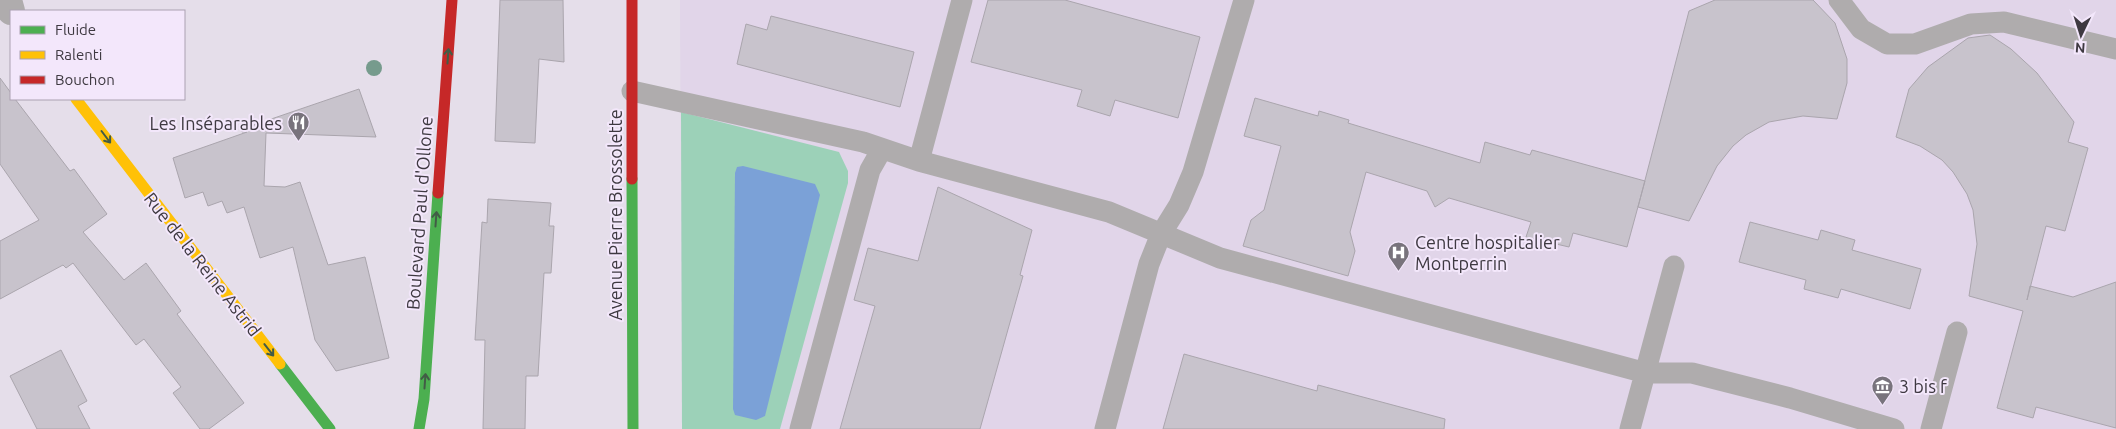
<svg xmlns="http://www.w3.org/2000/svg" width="2116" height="429" font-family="Ubuntu,sans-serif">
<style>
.built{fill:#e1d5e9}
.green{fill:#9cd1b8}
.water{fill:#7ba1d7}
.building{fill:#c8c3cc;stroke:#aaa5ad}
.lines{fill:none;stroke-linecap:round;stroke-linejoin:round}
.lane{stroke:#afacad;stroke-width:21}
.street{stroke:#afacad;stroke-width:28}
.fast{stroke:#4caf50;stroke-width:11}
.slow{stroke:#ffc107;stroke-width:11}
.jam{stroke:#c62828;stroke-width:11}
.tree{fill:#769b8d}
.oneway{stroke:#425c46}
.labels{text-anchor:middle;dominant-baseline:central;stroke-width:4;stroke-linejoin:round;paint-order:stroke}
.poi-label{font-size:18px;fill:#3e3941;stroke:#f3e7fb;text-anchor:start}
.street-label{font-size:18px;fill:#3e3941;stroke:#f3e7fb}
</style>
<rect width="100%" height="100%" fill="#e5deea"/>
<path class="built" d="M680,0H2116V429H682Z"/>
<path class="green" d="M681,112L839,152L848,171V183L780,429H682Z"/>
<path class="water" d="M743,166L815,184L820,195L765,416L756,420L735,415L733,409L735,173L737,167Z"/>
<path class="building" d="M500,0H563L564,62L539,59L535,143L495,141Z
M988,0H1065L1200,37L1178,118L1115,100L1110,116L1077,106L1082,90L971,62Z
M1715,0H1813L1835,23L1847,59V83L1837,119L1803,116L1769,122L1746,135L1733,146L1717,166L1689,221L1638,207L1689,11Z
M771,16L914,52L900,107L737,64L746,24L767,30Z
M1990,35L2011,49L2037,73L2074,122L2068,142L2088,148L2065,231L2046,226L2027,300L2030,286L2073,297L2116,282V428L2036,407L2033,418L1997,408L2023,311L1969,296L1977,244L1973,210L1967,194L1953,172L1942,160L1920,146L1896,137L1909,89L1928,67L1968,38Z
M0,78L11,93V99H15L70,171L74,169L107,214L83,232L124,280L146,263L181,311L177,314L244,403L209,429H200L173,393L181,387L144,339L136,345L73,263L66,268L63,265L0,299V241L39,220L0,164Z
M359,89L376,137L266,133L264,186L285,187L300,182L328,265L365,257L389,358L336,371L315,340L293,247L260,258L244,207L227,213L222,201L208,206L203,192L185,198L173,158L247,132H242V129Z
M1255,98L1318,116L1319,111L1349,120L1348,123L1480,163L1485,142L1530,155L1532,150L1645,181L1627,247L1573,233L1569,247L1526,237L1531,222L1449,198L1435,207L1427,191L1366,172L1350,232L1355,251L1348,276L1243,246L1251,220L1264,210L1281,146L1244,136Z
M938,187L1032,230L1020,275L1023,276L980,429H840L875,306L854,300L868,248L918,261Z
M488,199L551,203L549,226H554L551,273H544L538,376H526L525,429H483L485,340H475L482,222L487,223Z
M1750,222L1818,240L1821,230L1855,240L1852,250L1921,269L1910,309L1841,289L1838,298L1804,289L1806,280L1739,262Z
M61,350L87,401L78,406L90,429H37L10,376Z
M1184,354L1317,391L1318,385L1445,419L1444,429H1163Z"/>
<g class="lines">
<path class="lane" d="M962,0L919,161L1109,212L1220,258L1646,373H1692L1790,398L1894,429
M1839,0L1861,29L1887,44H1915L1971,24L2004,22L2116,49
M632,91L863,142L919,161
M800,429L870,170L882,149
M1105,429L1149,264L1161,234L1179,205L1193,172L1244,0
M1630,429L1674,266
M1931,429L1957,332"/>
<path class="street" d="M8,0L11,11"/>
<path class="fast" d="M632,179L633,429
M280,364L330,429
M419,429L424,399L438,193"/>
<path class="slow" d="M76,99L280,364"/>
<path class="jam" d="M632,0V179
M438,193L452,0"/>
</g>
<circle class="tree" cx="374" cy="68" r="8"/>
<defs><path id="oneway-shaft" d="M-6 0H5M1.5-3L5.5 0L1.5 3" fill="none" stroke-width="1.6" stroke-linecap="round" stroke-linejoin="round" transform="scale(1.25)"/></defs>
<g class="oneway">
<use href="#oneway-shaft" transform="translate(448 56) rotate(-86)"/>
<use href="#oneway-shaft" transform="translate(106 137) rotate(53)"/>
<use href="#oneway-shaft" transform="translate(436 219) rotate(-86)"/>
<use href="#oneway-shaft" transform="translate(269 350) rotate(52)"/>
<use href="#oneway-shaft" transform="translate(425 381) rotate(-86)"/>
</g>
<defs>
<symbol id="restaurant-pin" viewBox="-11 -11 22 30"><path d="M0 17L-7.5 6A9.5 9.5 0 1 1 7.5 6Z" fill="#78737c" stroke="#f3e7fb"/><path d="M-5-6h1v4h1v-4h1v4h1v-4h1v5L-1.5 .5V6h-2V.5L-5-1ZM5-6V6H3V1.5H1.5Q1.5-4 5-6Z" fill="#fff"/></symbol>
<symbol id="hospital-pin" viewBox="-11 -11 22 30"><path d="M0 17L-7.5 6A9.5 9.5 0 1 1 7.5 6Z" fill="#78737c" stroke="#f3e7fb"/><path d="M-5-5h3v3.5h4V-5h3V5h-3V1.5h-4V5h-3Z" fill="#fff"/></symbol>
<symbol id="museum-pin" viewBox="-11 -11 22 30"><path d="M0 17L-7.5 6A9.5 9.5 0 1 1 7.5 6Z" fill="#78737c" stroke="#f3e7fb"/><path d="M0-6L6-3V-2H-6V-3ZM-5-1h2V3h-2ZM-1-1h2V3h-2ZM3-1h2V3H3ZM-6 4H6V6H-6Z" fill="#fff"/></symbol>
</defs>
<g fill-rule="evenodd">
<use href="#restaurant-pin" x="286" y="110" width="25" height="34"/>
<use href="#hospital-pin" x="1386" y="240" width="25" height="34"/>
<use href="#museum-pin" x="1870" y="374" width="25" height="34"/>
</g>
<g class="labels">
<g class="poi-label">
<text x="282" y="123" text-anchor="end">Les Inséparables</text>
<text x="1415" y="242">Centre hospitalier<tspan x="1415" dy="21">Montperrin</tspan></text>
<text x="1899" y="386">3 bis f</text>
</g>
<g class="street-label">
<text transform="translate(419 213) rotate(-86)">Boulevard Paul d'Ollone</text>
<text transform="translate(615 215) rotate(-90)">Avenue Pierre Brossolette</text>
<text transform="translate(203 264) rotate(52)">Rue de la Reine Astrid</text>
</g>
</g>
<rect x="10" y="10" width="175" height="90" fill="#f3e7fb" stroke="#aba1b1"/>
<rect x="20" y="26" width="25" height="8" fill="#4caf50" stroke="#aba1b1"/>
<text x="55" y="35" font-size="15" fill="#3e3941">Fluide</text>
<rect x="20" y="51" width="25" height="8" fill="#ffc107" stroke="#aba1b1"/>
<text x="55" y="60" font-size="15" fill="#3e3941">Ralenti</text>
<rect x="20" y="76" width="25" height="8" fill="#c62828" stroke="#aba1b1"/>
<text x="55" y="85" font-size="15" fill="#3e3941">Bouchon</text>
<g transform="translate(2081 35) rotate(184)" stroke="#f3e7fb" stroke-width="4" paint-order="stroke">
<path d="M0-4L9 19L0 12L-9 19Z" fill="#3e3941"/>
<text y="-8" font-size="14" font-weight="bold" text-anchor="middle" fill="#3e3941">N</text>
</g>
</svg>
